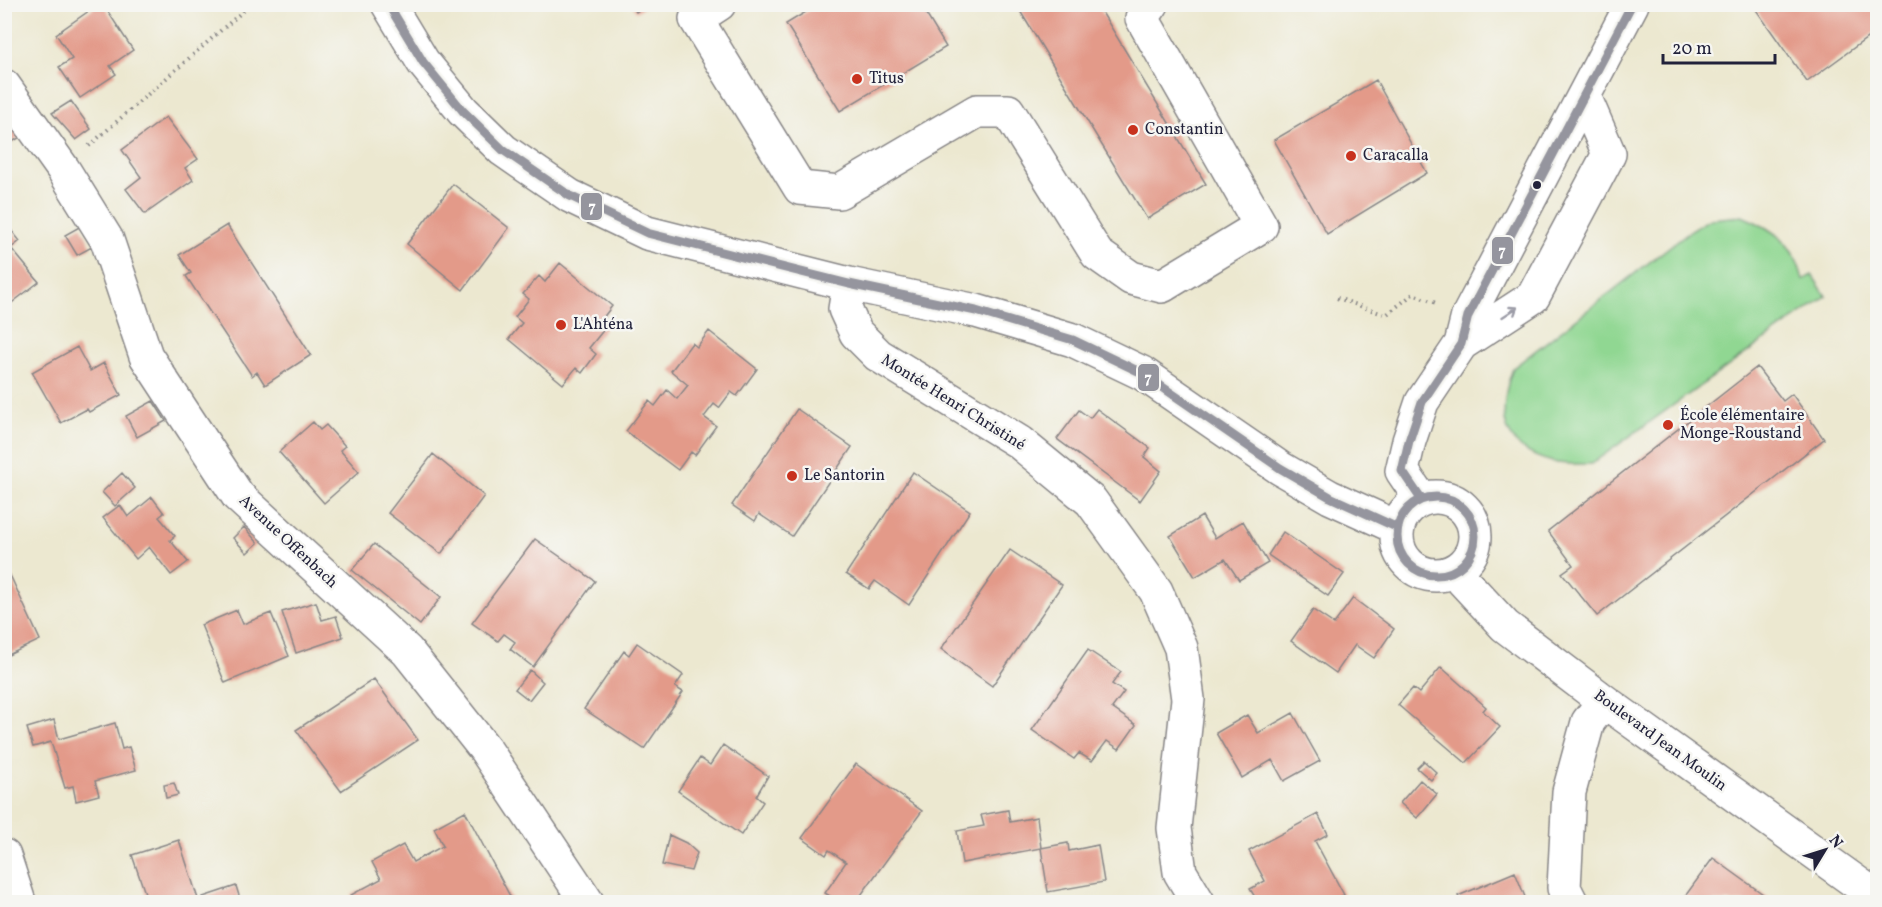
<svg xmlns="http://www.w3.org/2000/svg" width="1882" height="907" font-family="Vollkorn,serif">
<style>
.green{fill:#90d792;stroke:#597c66;stroke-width:1.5}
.building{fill:#e39a89}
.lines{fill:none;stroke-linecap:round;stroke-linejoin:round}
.minor-casing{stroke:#878586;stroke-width:36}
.path{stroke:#878586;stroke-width:4;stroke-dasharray:1.5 4.5;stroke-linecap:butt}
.minor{stroke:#fff;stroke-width:33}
.bus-1-casing{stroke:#f6f6f2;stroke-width:14}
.bus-1{stroke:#95959e;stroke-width:9}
.oneway{stroke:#9c9ca7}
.poi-dot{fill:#c8321e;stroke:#f6f6f2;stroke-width:2}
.bus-dot{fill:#22223b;stroke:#f6f6f2;stroke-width:2}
.labels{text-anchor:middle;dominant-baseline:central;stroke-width:5;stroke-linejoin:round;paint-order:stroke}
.poi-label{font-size:16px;fill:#22223b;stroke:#f6f6f2;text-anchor:start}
.street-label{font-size:16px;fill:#22223b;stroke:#f6f6f2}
.line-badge{stroke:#f6f6f2;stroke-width:2}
.badge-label{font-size:16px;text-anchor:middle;font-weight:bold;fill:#fff}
</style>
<rect width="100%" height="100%" fill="#f6f6f2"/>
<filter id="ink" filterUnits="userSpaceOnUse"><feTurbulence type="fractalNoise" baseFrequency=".0167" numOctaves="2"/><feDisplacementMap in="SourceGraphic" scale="12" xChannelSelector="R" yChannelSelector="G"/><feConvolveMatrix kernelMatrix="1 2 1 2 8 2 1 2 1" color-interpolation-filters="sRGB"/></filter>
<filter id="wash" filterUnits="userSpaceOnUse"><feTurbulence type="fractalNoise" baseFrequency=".008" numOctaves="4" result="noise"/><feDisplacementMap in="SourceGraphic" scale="24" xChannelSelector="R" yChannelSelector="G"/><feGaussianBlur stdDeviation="1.35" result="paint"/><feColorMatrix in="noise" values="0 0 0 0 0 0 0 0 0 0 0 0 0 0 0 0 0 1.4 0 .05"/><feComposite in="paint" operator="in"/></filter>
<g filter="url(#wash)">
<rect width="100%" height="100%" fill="#ece8d0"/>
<path class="green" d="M1742,216C1776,230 1794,243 1803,280L1812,275L1826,296L1591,464C1579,464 1565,465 1553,462C1501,449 1496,414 1513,368L1691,230L1710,219Z"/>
<g id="blocks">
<path class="building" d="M99,4H103L133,50L110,66L116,74L80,98L59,67L72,59L56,34Z
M631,4H649L636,12Z
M819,4H920L946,47L840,111L786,24Z
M1019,4H1097L1206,184L1147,219L1017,6Z
M1752,4H1878V30L1807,82Z
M1376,80L1427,173L1327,234L1274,140Z
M71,101L91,129L76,140L52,113Z
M166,117L198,159L185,168L193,180L145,214L126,189L141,177L122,150Z
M4,119L22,136L4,147Z
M453,184L509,228L463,290L407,244Z
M4,221L20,241L11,248L39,282L9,305L4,298Z
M227,225L311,355L265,385L257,372L252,376L186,276L191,273L179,255Z
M81,226L92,247L77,255L65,235Z
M560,263L612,306L599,323L605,328L589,348L596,354L582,373L576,368L563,384L509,339L522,323L515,317L529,299L523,294L539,276L545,282Z
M709,331L757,369L737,396L731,392L719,408L714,404L704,417L716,426L695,455L691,452L678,470L626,431L649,401L655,406L667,390L677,399L688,385L671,371L692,343L697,347Z
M77,347L90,371L104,363L121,395L89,412L87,409L61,423L32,372Z
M1757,367L1783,401L1792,394L1824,439L1597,616L1562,573L1573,565L1548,531Z
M153,401L166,421L137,437L126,416Z
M797,409L852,447L792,536L759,514L755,521L732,505Z
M1097,409L1150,448L1144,457L1161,471L1140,501L1057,439L1079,410L1090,418Z
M313,422L320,430L326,425L345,446L340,450L359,472L324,503L279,452Z
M433,454L484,496L441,554L388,513Z
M913,472L970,511L909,605L875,581L869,589L846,574Z
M122,473L135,488L115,506L102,492Z
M152,497L164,513L159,517L175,536L170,540L188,562L171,575L149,547L136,559L103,518L120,505L128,517Z
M1202,516L1215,538L1243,521L1268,563L1239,580L1225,559L1195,577L1170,536Z
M244,527L258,543L247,553L233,538Z
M1283,532L1344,574L1328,596L1268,555Z
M535,539L595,581L533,667L510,649L515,642L504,634L498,641L472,623Z
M374,544L441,597L420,625L352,570Z
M1010,550L1062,585L992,686L941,649Z
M10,575L40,640L4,657V577Z
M1353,598L1394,629L1374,658L1355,645L1336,673L1291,641L1313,610L1334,624Z
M316,602L322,620L336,616L343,637L296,653L282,612Z
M237,610L243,624L271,613L289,656L225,683L201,625Z
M637,643L683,675L675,687L683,692L644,749L584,709L624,651L629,655Z
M1088,650L1121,672L1112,684L1124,692L1112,708L1136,725L1119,749L1107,741L1092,761L1079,753L1074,759L1032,730Z
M1441,667L1486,707L1483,711L1500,727L1466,763L1398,705L1413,688L1419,693Z
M530,670L543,682L529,700L515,689Z
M374,679L418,740L341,791L296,730Z
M1293,713L1320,761L1284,781L1272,760L1242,778L1216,733L1247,715L1258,733Z
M54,720L59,739L115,723L122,749L129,747L136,770L95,781L99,795L76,801L73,786L65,788L51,742L33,747L27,728Z
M723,745L768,776L756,796L763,802L741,835L678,791L700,758L710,765Z
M1424,761L1437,773L1431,780L1417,768Z
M856,764L922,811L856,902H839L825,893L846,862L829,850L826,855L802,838Z
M1420,780L1437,794L1417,818L1400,803Z
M174,783L178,795L166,798L164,785Z
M1008,810L1010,822L1037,817L1041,848L962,863L957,831L984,826L981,815Z
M465,811L513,902H355L351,895L381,879L372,862L403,845L413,862L443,846L434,828Z
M1318,814L1328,834L1315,841L1344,895L1330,902H1258L1250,889L1265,881L1249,851Z
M669,835L686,843L697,853L691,871L662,865Z
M179,840L199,902H148L132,855Z
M1068,843L1069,851L1098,845L1104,882L1048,892L1041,848Z
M1713,858L1774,902H1688L1683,899Z
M1515,872L1527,902H1461L1458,896Z
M236,886L241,902H204L203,897Z"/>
</g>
</g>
<g filter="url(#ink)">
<use href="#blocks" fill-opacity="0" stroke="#878586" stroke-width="1.5"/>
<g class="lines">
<defs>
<path id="minor" d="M388,4L423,62L463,111L503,150L570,196L647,233L849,284L976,311L1073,340L1142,373L1280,468L1330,497L1398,528
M719,4L696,19L800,188L839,192L977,111H1008L1097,254L1131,278L1162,286L1261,226L1142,18L1152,4
M4,86L63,169L107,240L146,356L238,496L407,651L485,749L587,902
M849,284L845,309L856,333L878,355L1019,442L1091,501L1156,591L1181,648L1188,699L1174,828L1180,872L1198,902
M1461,344L1533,297L1609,154L1584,96
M1397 536a39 39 0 1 1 78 0a39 39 0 1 1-78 0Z
M1421,499L1402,471L1409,441L1422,402L1461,344L1468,316L1632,4
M1454,571L1505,626L1604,701L1878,898
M4,856L19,902
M1571,902L1564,888L1569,792L1588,722L1604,701"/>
</defs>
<use href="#minor" class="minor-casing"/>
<path class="path" d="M89,146L251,4
M1337,298L1386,315L1413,294L1436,303"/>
<use href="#minor" class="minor"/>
<defs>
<path id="bus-1" d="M388,4L423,62L463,111L503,150L570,196L647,233L849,284L976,311L1073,340L1142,373L1280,468L1330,497L1398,528
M1397 536a39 39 0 1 1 78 0a39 39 0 1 1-78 0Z
M1421,499L1402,471L1409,441L1422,402L1461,344L1468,316L1632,4"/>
</defs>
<use href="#bus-1" class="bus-1-casing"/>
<use href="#bus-1" class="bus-1"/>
</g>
<defs><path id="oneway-shaft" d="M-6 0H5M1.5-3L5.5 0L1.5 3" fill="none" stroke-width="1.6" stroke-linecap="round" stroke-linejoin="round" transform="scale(1.5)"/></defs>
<use class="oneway" href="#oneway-shaft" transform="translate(1510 312) rotate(-33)"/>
</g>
<g class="poi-dot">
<circle cx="857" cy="79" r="6"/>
<circle cx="1133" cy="130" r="6"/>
<circle cx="1351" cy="156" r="6"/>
<circle cx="561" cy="325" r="6"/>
<circle cx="1668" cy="425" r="6"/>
<circle cx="792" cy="476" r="6"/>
</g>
<circle class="bus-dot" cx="1537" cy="185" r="5"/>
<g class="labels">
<g class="poi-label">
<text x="869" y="79">Titus</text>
<text x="1145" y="130">Constantin</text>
<text x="1363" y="156">Caracalla</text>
<text x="573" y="325">L'Ahténa</text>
<text x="1680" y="416">École élémentaire<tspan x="1680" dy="18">Monge-Roustand</tspan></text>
<text x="804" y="476">Le Santorin</text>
</g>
<g class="street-label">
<text transform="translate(953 403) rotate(32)">Montée Henri Christiné</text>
<text transform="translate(288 542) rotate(43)">Avenue Offenbach</text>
<text transform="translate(1660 741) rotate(36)">Boulevard Jean Moulin</text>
</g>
</g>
<g class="line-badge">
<rect x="580" y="192" width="23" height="29" rx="6" fill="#95959e"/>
<rect x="1491" y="236" width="23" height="29" rx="6" fill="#95959e"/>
<rect x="1137" y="363" width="23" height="29" rx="6" fill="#95959e"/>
</g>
<g class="badge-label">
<text x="592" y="212">7</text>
<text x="1502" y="256">7</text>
<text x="1148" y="383">7</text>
</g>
<rect width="1882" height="907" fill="none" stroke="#f6f6f2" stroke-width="24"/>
<g transform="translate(1825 850) rotate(52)" stroke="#f6f6f2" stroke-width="4.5" paint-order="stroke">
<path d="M0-4.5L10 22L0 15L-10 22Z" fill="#22223b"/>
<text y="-9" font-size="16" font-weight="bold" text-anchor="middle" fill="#22223b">N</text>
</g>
<path d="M1663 54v9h112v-9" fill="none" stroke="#22223b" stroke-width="3"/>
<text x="1672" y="54" font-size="18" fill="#22223b" stroke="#f6f6f2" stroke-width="4.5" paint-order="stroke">20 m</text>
</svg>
